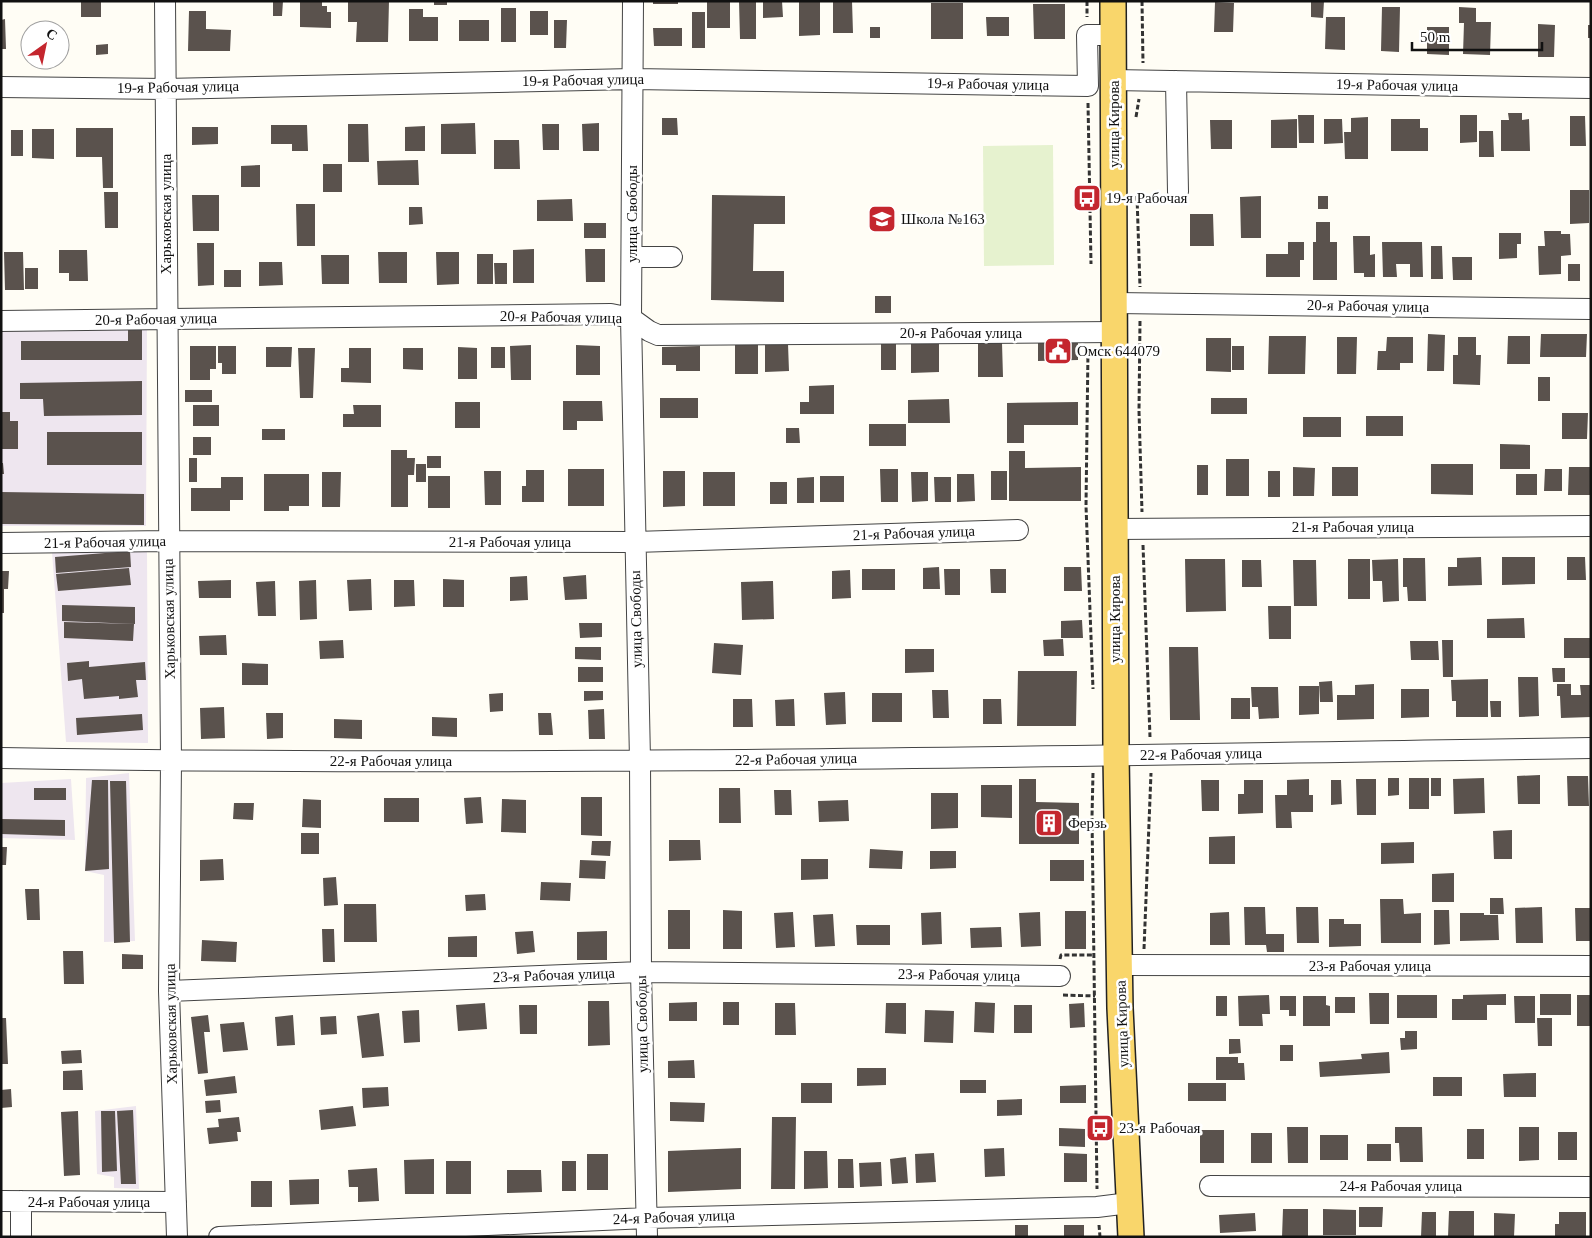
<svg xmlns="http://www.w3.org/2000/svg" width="1592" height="1238" font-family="Georgia,serif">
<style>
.industrial{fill:#eee6ef}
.pitch{fill:#e6f2cf}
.building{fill:#5a524d}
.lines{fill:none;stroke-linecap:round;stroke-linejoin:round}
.minor-casing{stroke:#444;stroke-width:22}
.major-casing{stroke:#222;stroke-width:28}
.path{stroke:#333;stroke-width:3;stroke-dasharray:5 2.5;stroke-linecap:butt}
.minor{stroke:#fff;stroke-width:20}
.major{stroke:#f9d66b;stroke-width:25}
.labels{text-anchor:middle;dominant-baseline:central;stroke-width:5;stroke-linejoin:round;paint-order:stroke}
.street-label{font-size:15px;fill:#111;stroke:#fff}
.poi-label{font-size:15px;fill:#111;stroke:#fff;text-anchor:start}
</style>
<rect width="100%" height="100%" fill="#fffdf5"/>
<path class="industrial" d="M147,324L146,526H1V332Z
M147,549L148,743L66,742L52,552Z
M129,773L135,941L104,942V875L85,871L86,778Z
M71,779L75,840L1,838V783Z
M136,1106L139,1189L114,1188V1177L97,1174L95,1111Z"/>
<path class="pitch" d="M1053,145L1054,265L984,266L983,146Z"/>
<path class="building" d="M81,1H101V17H81Z
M273,1H283L282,16H273Z
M300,1H322V6H327V12H331V28L300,27Z
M348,1H389L388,42H356L357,22H348Z
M434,1H447V5H434Z
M653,1H678V4H653Z
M707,1H730V28H707Z
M739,1H756V39H740Z
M763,1H782L783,17L763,18Z
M799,1H820V35L799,36Z
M833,1H852L853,33H833Z
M1311,1H1324L1323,18L1311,17Z
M1215,2L1234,3L1233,32H1214Z
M931,3H963V39H931Z
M1033,4H1065V39H1034Z
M1382,7H1400L1399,52L1381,51Z
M1459,7L1476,8V22H1491L1490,55L1463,54L1464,23H1459Z
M501,8H516V42H501Z
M409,9H423V17H438V41H409Z
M189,11H206V29L231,30L230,51H188Z
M530,11H548V35H530Z
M692,12H705V48H692Z
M986,17H1009V36H987Z
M1326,17H1345V50L1325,49Z
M5,19L6,49H1V20Z
M459,20H489V41H459Z
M554,20H567L566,48H554Z
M1538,24L1555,25L1554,57H1538Z
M1588,25H1591V38H1588Z
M870,27H880V38H870Z
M1427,27H1449V55L1427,54Z
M653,28H682V46H654Z
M108,44V54L96,55V45Z
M1508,113H1522V120L1529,119L1530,151H1501V120H1509Z
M1298,115H1314V143H1299Z
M1460,115H1477V142L1460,143Z
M1570,116H1585L1586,146H1570Z
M1368,117V159H1345L1344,132H1351V118Z
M662,118H677L678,135H662Z
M1297,119V148H1271V120Z
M1324,119H1342L1343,143L1324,144Z
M1391,119H1420V128H1428V151H1391Z
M1210,120H1232V149H1211Z
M475,123L476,154H441V124Z
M599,123V151H583L582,124Z
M348,124H368L369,162H348Z
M542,124H559V150H543Z
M271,125H307L308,151H292V144H271Z
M425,126V151H405V127Z
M192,127H218V144L192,145Z
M76,128H113V188H103L102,157H76Z
M32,129H54V159L32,158Z
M11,130H23V156H11Z
M1479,131H1493L1494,157H1479Z
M494,140H519L520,169H494Z
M418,160L419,185H378L377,161Z
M323,164H342V192H323Z
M260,165V187H241V166Z
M1570,190H1589V223L1570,224Z
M104,192H118V228H105Z
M192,195H219V231H193Z
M712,195L785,196V224H754L753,271H784V302L711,300Z
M1261,196V238H1241L1240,197Z
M1318,196H1328V209H1318Z
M572,199L573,221H537V200Z
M296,204H315V246H297Z
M409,207H422L423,224L409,225Z
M1190,214H1213L1214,246H1190Z
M1316,222H1330V242H1337V280H1313V242H1316Z
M584,223H606V238H584Z
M1544,231H1561V234H1570L1571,255L1561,256V274L1539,275L1538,246H1545Z
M1499,233H1521V244H1517V258L1499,259Z
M1353,236H1370V255L1375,254V277H1364V273H1354Z
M1288,242H1304V260H1300V277H1266V254H1288Z
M1382,242H1422L1423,277H1410V264H1396L1397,277H1383Z
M197,243H214V285L198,286Z
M1431,246H1442L1443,279H1431Z
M534,249V283H513V250Z
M585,249H605V282H586Z
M59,250H87L88,281H69V273H59Z
M4,252H23L24,290H5Z
M378,252H407V283H379Z
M436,252H459V284L437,285Z
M477,254H493V284H477Z
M321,255H349V284H322Z
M1452,257H1472V280H1453Z
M259,262H282L283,285L259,286Z
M494,263H507V284H495Z
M1568,264H1580V281H1568Z
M25,268H38V289H25Z
M224,270H241V287H224Z
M875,296H891V313H875Z
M128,330H142V360H21V341H128Z
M1428,334L1445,335L1444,371H1427Z
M1541,334H1587L1586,357H1540Z
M1269,336H1306L1305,374H1268Z
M1508,336H1530V364H1507Z
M1337,337H1357L1356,374H1337Z
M1387,337H1413V363H1400V370H1377L1378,351H1386Z
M1458,337H1476V355H1481L1480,385L1453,384V355H1458Z
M1206,338H1231V372L1206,371Z
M1078,341V360L1038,361V342Z
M978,343H1002L1003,377H978Z
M765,344H788L789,371L765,372Z
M881,344H896V370H881Z
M911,344H939V372L911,373Z
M531,345V380H511L510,346Z
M576,345L600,346V375H576Z
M735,345H758V374H735Z
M190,346H216V369H210V380H190Z
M218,346H236V374H222V363H218Z
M700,346V371H676V365H662V347Z
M1232,346H1244V370H1232Z
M266,347H292L291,367H266Z
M458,347L477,348V379H458Z
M491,347H505V368H491Z
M298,348H315L313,398H300Z
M349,348H371V383L341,382V368H349Z
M403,348H423V370L403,369Z
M1538,377H1550V401H1538Z
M142,381V415L44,416L43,399H20V383Z
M834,385V414H800V402H809V386Z
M185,390H212V402H185Z
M660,398H698V418H660Z
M1211,398H1247V414H1211Z
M949,399L950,423H908V400Z
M563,401H602L603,421H577V430H563Z
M455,402H480V428H455Z
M1078,402V425H1024V443H1007V403Z
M193,405H219V426H193Z
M353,405H381V427H343V414H354Z
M1,412H10V421H18V449H1Z
M1562,413H1588L1587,439H1562Z
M1366,416H1403V436H1366Z
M1303,417H1341V437H1303Z
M869,424H906V446H869Z
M786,428H799L800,443H786Z
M262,429H285V440H262Z
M47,432H142V465H47Z
M193,437H211V455H193Z
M1500,444L1530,445V469H1500Z
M391,450H407V458H415L414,475H408V507H391Z
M1009,451H1025V468L1081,467V501H1009Z
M427,456H441V468H427Z
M189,458H197V482H189Z
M1226,459H1249V496H1226Z
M1,463H3L4,474H1Z
M416,464H426V482H416Z
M1431,464H1473V495L1431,494Z
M1197,465H1208V495H1197Z
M1293,467L1315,468L1314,496H1293Z
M1332,467H1358V496H1332Z
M1569,467H1590V495H1568Z
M568,469H604V506H568Z
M880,469H898V502H881Z
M1545,469H1562V491H1544Z
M526,470H544V502H522V486H526Z
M484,471H501V505H485Z
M663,471H685V506L663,507Z
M991,471H1007V500H991Z
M1268,471H1280V497H1268Z
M322,472H341L340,507H322Z
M703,472H735V506H703Z
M911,472H928V501L912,502Z
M264,474H309V506H289V511H264Z
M957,474H974L975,501L957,502Z
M1516,474H1537V495H1516Z
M428,476H450V508H428Z
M820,476H844V502H820Z
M221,477H243V500H230V511H191V488H221Z
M814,477V503H797V478Z
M934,477H951V502H935Z
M770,482H787V504H770Z
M1,492L144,494V525L1,524Z
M130,551L131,567L56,573L55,557Z
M1481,557L1482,585L1448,586V567H1457V558Z
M1502,557H1535V584L1502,585Z
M1567,557H1585L1586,580H1567Z
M1403,558H1425L1426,601H1408L1407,587H1403Z
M1185,559H1225L1226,611L1186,612Z
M1348,559H1370V599H1348Z
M1398,559L1399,601L1383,602L1382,581H1373L1372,560Z
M1242,560H1261L1262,587H1242Z
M1293,560H1316L1317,606H1294Z
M939,567L940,589H923V568Z
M1064,567H1081L1082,591H1064Z
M129,568L131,585L58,591L56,574Z
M862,569H895V590H862Z
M944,569H960V595H945Z
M990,569H1006V593H991Z
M850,570L851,598L832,599V571Z
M1,571H9L8,589H4V613H1Z
M586,575L587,599L565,600L563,577Z
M527,576L528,600L510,601V577Z
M371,579L372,610L349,611L347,580Z
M443,579L464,580V607H443Z
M231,580V598H199L198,581Z
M316,580L317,619L300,620L299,581Z
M394,580H414L415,606L394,607Z
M275,581L276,616H258L256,582Z
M773,581L774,619L742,620L741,582Z
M62,605L135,607V624L62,621Z
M1268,606H1291V639H1269Z
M1524,618L1525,638H1487V619Z
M1082,620L1083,638H1061V621Z
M64,622L134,624L133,641L64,638Z
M579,623H602V637L580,638Z
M226,635L227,655H200L199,636Z
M1564,638H1591V658H1564Z
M1063,639L1064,656H1044L1043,640Z
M343,640L344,658L320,659L319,641Z
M1442,640H1453V677H1443Z
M1410,641H1438L1439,660H1411Z
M714,643L743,645L741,675L712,673Z
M575,647H601V660L575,659Z
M1169,647H1198L1200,720H1170Z
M905,649H934V672L905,673Z
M89,661V667L145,662L146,680H136L138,697L119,699V696L84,699L82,679L68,681L67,663Z
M242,663L268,664V685H242Z
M578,667H603V682H578Z
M1552,668H1565V682H1553Z
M1018,671H1077L1076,726H1017Z
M1518,677H1538L1539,716L1519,717Z
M1488,679V717H1456V701H1452L1451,680Z
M1332,681L1333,702H1320L1319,682Z
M1374,684V719L1337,720V695H1355V685Z
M1557,684H1571V695H1581L1580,685H1591V717L1561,718L1560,696H1557Z
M1299,686H1319V714L1299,715Z
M1251,687H1278L1279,718L1259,719L1258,707H1252Z
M1401,689H1429V717L1401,718Z
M932,690H948L949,718H933Z
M584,691H603V700L584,701Z
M845,692L846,724L826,725L824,693Z
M503,693V711L490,712L489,694Z
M872,693H902V722H872Z
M1231,698H1250V719H1231Z
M733,699H752L753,727H733Z
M794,699L795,726H776L775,700Z
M983,699H1001L1002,724H983Z
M1490,701H1501V717H1491Z
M224,707L225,738L201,739L200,708Z
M604,709L605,739H589L588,710Z
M266,713H283V738L267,739Z
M538,713H551L553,735H539Z
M142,714L143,730L77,735L76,718Z
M432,717L457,718V737L432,736Z
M334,719L362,720V739L334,738Z
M1540,775V804H1518L1517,776Z
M1567,776H1588L1589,806H1568Z
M1388,778H1399V795L1388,796Z
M1409,778H1429V809H1409Z
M1431,778H1441V796H1431Z
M1484,778L1485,813L1454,814L1453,779Z
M1019,779H1036V802L1079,803V844H1019Z
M1309,779V795H1313V812H1291L1292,828H1276L1275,795H1287V780Z
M1356,779H1376V815H1357Z
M92,780H108L109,869L85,871Z
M1201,780H1219V811H1202Z
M1244,780H1263V813L1238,814V794H1244Z
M1331,780H1341L1342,804L1331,805Z
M110,781H126L130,942L114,943Z
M981,785H1012V818L981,817Z
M34,788H66V800H34Z
M719,788H740L741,823H719Z
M774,790H791L792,815H775Z
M931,793H958V828L931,829Z
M481,797L483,823L466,824L464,798Z
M581,797H602V836L581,835Z
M384,798H419V822H384Z
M303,799L321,800V828L302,827Z
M502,799L526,800V833L501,832Z
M848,800L849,821L819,822L818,801Z
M234,803H254L253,820L233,819Z
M1,819L65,820V836L1,834Z
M1512,830V859H1494L1493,831Z
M301,833H319V854H301Z
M1235,836V864H1209V837Z
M669,840H700L701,860L669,861Z
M592,841H611L610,856L591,855Z
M1414,842V863L1381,864V843Z
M1,847H7L6,865H1Z
M870,849L903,851L902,869L869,868Z
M930,851H956V868L930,869Z
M223,859L224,880L200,881V860Z
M801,859H828V879L801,880Z
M580,860L606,861L605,879L579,878Z
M1050,860H1084V881H1050Z
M1454,873V902H1432V874Z
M336,877L338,905L324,906L323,878Z
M541,882L571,883L570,901L540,900Z
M25,889H39L40,920H27Z
M485,894L486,910L466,911L465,895Z
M1490,898H1503L1504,914H1490Z
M1380,899H1403L1404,914L1421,913V943H1381Z
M344,904H376L377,942H344Z
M1244,907H1265L1266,934H1284V952H1267L1266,945H1245Z
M1296,907H1318L1319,943H1297Z
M1542,907L1543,943H1516L1515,908Z
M1575,908H1591V941H1576Z
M668,910H690V949H668Z
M723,910L742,911V949H723Z
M1434,910H1449L1450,944L1434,945Z
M1065,911H1086V949H1065Z
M793,912L795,947L776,948L774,913Z
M941,912L942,944L922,945L921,913Z
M1040,912L1041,946L1021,947L1019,913Z
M1229,912L1230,945H1210V913Z
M1460,913H1484V915H1498L1499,940L1460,941Z
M833,914L835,946L815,947L813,915Z
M1329,919H1344V924H1361V946L1329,947Z
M856,925H890V945H857Z
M1001,927L1002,947L971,948L970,928Z
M322,929H334L335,962H323Z
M533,931L535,952L517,954L515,932Z
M607,931V960H577V932Z
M477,936V957H448V937Z
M202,940L237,942L236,962L201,961Z
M63,951H83L84,984H64Z
M122,954L143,955V969H122Z
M1369,993H1389V1024H1370Z
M1506,994V1005H1487V1020H1452V999H1463V995Z
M1540,994H1571V1015H1540Z
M1269,995L1270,1014H1262L1263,1026H1239L1238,996Z
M1397,995H1437V1018H1397Z
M1577,995H1591V1026H1577Z
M1216,996H1227V1016H1216Z
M1280,996H1296V1016H1289V1010H1280Z
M1303,996H1326V1005L1330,1006V1026H1303Z
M1514,996H1535V1023H1515Z
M1335,997H1355V1013H1335Z
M588,1001H609L610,1045L588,1046Z
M697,1002V1021H669V1003Z
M723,1002H739V1025H723Z
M975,1002L995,1003L994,1033L974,1032Z
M485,1003L487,1029L458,1031L456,1005Z
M775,1003H795L796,1035H775Z
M886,1003H906V1034L885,1033Z
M1084,1003L1085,1027L1070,1028L1069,1004Z
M519,1005H537V1034H520Z
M1014,1005H1032V1033H1014Z
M419,1010L420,1042L404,1043L402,1011Z
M925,1010L954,1011L953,1043L924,1042Z
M379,1013L384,1056L362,1058L357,1016Z
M208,1015L210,1032H204L208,1073L198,1074L191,1017Z
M293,1015L295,1045L277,1046L275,1017Z
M336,1016L337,1034L321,1035L320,1017Z
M1,1018H6L8,1064H1Z
M1537,1018H1552V1046H1538Z
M244,1022L248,1050L223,1052L220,1024Z
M1405,1031H1417V1049L1401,1050L1400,1038H1405Z
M1229,1039H1240L1241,1053L1229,1054Z
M1280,1045H1293V1061H1280Z
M81,1050L82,1063L62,1064L61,1051Z
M1389,1052L1390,1073L1320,1077L1319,1062L1362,1059L1361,1054Z
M1216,1057H1238V1063H1244L1245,1080H1216Z
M694,1060L695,1078H668V1061Z
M857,1068H886V1085L857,1086Z
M82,1070L83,1090H63V1071Z
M1536,1073V1097H1504L1503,1074Z
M235,1076L237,1093L206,1096L204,1080Z
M1433,1077H1462V1096H1433Z
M960,1080H986V1093H960Z
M801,1083H832V1103H801Z
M1188,1083H1226V1101H1188Z
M1086,1085V1103H1060V1086Z
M388,1087L389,1106L363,1108L362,1088Z
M11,1089L12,1107L1,1108V1090Z
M1022,1099V1115L997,1116V1100Z
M220,1100L221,1112L206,1113L205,1101Z
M670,1102L705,1103L704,1122L670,1121Z
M353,1106L356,1126L321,1130L319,1110Z
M133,1110L136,1184H121L117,1111Z
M78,1111L80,1175L64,1176L61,1112Z
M101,1111H115L117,1171L102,1172Z
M239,1117L241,1132H237L238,1141L209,1144L207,1128L219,1127L218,1119Z
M772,1117H796L795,1189H771Z
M1287,1127H1308V1163H1288Z
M1395,1127H1422L1423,1162H1400L1399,1143H1395Z
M1519,1127H1539V1160L1519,1161Z
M1059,1128L1085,1129V1147L1059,1146Z
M1467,1129H1484V1159H1467Z
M1200,1130H1224V1163H1200Z
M1558,1132H1577V1160H1558Z
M1251,1133H1272V1163H1251Z
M1320,1135H1348V1160H1320Z
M1367,1144H1391V1161H1367Z
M741,1148V1189L668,1192V1151Z
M1004,1148L1005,1176L985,1177L984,1149Z
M804,1151H827L828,1188L804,1189Z
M934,1153L936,1182L916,1183L915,1154Z
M1064,1153L1087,1154V1182H1064Z
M587,1154H608V1190H587Z
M906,1157L908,1183L892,1184L890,1159Z
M434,1159V1194H405L404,1160Z
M838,1159H853L854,1188H838Z
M446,1161H471V1194H446Z
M562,1161H576V1191H562Z
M881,1162L882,1186L860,1187L859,1163Z
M377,1168L379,1201L358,1202V1187H349L348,1170Z
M507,1170H541L542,1192L507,1193Z
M319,1179V1204L290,1205L289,1180Z
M251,1181H272V1207H251Z
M1359,1207H1383L1382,1227H1359Z
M1283,1209H1308V1237H1282Z
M1323,1209L1356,1210V1235H1323Z
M1449,1211H1474V1237H1448Z
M1422,1212H1436V1237H1421Z
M1559,1212H1586V1237H1555V1224H1559Z
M1255,1213L1256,1231L1220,1233L1219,1215Z
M1494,1213L1515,1214L1514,1237H1494Z
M1015,1225H1028V1237H1015Z
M1064,1225H1084V1237H1064Z"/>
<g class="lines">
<defs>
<path id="minor" d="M165,1L171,761L169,991L177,1237
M633,1L631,318L640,760L641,972L647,1237
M1113,80L1591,88
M1176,81L1178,192
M1,87L165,89L633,79L1088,86L1087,35H1113
M632,257H672
M1115,303L1591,309
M1,321L611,314L631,318L649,331L658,335L1115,332
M1115,529L1591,526
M1,543L168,541L635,542L1018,530
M1,758C531,767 1061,756 1591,748
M1120,965L1591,966
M169,991L641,972L1060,976
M1210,1186L1591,1187
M1,1201L176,1202
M21,1201V1237
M219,1237L647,1218L1097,1207L1129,1203"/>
<path id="major" d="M1113,1L1116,755L1120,1008L1131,1237"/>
</defs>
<use href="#minor" class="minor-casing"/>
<use href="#major" class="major-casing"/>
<path class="path" d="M1087,1V17
M1142,1L1143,63
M1088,103L1091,264
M1136,117L1139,99
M1137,196L1140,287
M1140,321L1139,411L1142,512
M1088,350L1086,506L1093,689
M1143,545L1150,737
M1093,773L1092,817L1097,1189
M1144,949L1151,773
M1060,959L1061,955H1095
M1063,995L1095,996
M1099,1225L1100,1237"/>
<use href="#minor" class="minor"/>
<use href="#major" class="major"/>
</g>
<defs>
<symbol id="bus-square" viewBox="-11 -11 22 22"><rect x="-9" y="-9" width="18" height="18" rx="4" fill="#c4262e" stroke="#fff"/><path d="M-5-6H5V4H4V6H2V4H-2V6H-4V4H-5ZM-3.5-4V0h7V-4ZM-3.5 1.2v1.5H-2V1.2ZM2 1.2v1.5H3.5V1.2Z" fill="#fff"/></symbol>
<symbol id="school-square" viewBox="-11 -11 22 22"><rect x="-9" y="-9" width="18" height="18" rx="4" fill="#c4262e" stroke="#fff"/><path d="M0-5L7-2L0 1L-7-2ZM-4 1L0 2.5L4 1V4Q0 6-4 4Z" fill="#fff"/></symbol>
<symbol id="civic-square" viewBox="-11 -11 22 22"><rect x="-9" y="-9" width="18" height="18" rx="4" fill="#c4262e" stroke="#fff"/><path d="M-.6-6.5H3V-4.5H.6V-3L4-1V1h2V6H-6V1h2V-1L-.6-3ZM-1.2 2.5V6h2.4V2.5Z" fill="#fff"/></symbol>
<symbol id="building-square" viewBox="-11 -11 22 22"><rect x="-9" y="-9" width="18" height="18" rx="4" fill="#c4262e" stroke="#fff"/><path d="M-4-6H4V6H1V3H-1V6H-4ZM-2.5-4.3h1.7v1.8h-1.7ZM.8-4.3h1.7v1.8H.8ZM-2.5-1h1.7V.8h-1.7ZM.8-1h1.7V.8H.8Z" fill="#fff"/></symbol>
</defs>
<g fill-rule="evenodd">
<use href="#bus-square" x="1071" y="182" width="32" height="32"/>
<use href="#school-square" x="866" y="203" width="32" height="32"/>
<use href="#civic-square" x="1042" y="335" width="32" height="32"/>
<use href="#building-square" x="1033" y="807" width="32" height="32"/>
<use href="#bus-square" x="1084" y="1112" width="32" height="32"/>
</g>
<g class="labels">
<g class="street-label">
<text transform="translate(583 80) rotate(-1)">19-я Рабочая улица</text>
<text transform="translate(988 84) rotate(1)">19-я Рабочая улица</text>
<text transform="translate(1397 85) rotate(1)">19-я Рабочая улица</text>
<text transform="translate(178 87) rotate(-1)">19-я Рабочая улица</text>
<text transform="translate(1114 124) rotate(-90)">улица Кирова</text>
<text transform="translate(166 214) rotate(-90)">Харьковская улица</text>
<text transform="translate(632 214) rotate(-90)">улица Свободы</text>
<text transform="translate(1368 306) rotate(1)">20-я Рабочая улица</text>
<text transform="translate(561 317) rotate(1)">20-я Рабочая улица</text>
<text transform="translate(156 319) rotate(-1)">20-я Рабочая улица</text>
<text x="961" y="333">20-я Рабочая улица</text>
<text x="1353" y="527">21-я Рабочая улица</text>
<text transform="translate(914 533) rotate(-2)">21-я Рабочая улица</text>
<text transform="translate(105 542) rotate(-1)">21-я Рабочая улица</text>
<text x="510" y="542">21-я Рабочая улица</text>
<text transform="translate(169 619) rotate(-91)">Харьковская улица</text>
<text transform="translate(636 619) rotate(-91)">улица Свободы</text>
<text transform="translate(1115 619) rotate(-90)">улица Кирова</text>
<text transform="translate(1201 754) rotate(-1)">22-я Рабочая улица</text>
<text transform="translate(796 759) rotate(-1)">22-я Рабочая улица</text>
<text x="391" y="761">22-я Рабочая улица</text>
<text x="1370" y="966">23-я Рабочая улица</text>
<text transform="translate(554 975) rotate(-2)">23-я Рабочая улица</text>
<text transform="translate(959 975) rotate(1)">23-я Рабочая улица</text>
<text transform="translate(171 1024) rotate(-91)">Харьковская улица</text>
<text transform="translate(642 1024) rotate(-91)">улица Свободы</text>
<text transform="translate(1122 1024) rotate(-92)">улица Кирова</text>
<text x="1401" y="1186">24-я Рабочая улица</text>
<text x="89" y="1202">24-я Рабочая улица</text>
<text transform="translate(674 1217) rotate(-2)">24-я Рабочая улица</text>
</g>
<g class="poi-label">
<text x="1106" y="198">19-я Рабочая</text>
<text x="901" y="219">Школа №163</text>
<text x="1077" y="351">Омск 644079</text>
<text x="1068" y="823">Ферзь</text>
<text x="1119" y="1128">23-я Рабочая</text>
</g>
</g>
<rect width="1592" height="1238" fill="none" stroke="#111111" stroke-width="5"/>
<g transform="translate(45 45) rotate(33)"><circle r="24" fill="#ffffff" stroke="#a0a0a0"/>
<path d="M0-4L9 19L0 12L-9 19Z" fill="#c4262e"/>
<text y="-8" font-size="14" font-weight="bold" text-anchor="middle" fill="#111111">С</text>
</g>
<path d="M1412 42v8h130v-8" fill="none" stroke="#111111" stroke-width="2.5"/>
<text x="1420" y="42" font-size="15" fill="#111111" stroke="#ffffff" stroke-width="4" paint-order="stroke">50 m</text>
</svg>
